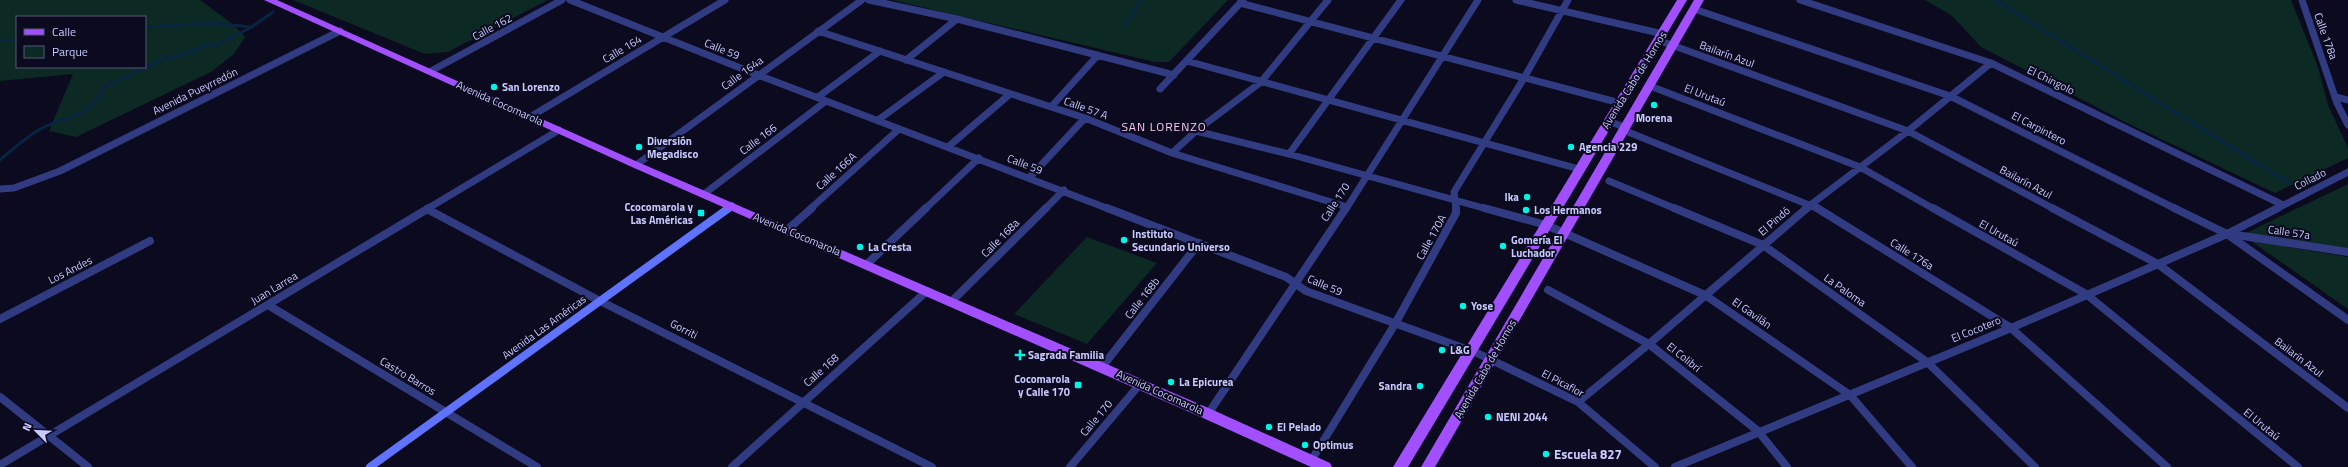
<svg xmlns="http://www.w3.org/2000/svg" width="2348" height="467" font-family="'Titillium Web',sans-serif">
<style>
.green{fill:#0d2924;fill-rule:evenodd}
.lines{fill:none;stroke-linecap:round;stroke-linejoin:round}
.stream{stroke:#072541;stroke-width:3}
.street-far1{stroke:#313b81;stroke-width:7}
.street{stroke:#313b81;stroke-width:8}
.secondary-far1{stroke:#5f73ff;stroke-width:7}
.secondary{stroke:#5f73ff;stroke-width:8}
.primary{fill:#a24fff;fill-rule:evenodd}
.poi-dot{fill:#00f3e6;stroke:#0b0a1e;stroke-width:1.5}
.labels{text-anchor:middle;dominant-baseline:central;stroke-width:4;stroke-linejoin:round;paint-order:stroke}
.street-label{font-size:11px;fill:#c8caff;stroke:#0b0a1e}
.poi-label{font-size:11px;font-weight:bold;fill:#c8caff;stroke:#0b0a1e;text-anchor:start}
.neighbourhood-label{font-size:12px;letter-spacing:1px;fill:#ffcaf4;stroke:#0b0a1e}
.near-poi-label{font-size:13px;font-weight:bold;fill:#c8caff;stroke:#0b0a1e;text-anchor:start}
</style>
<rect width="100%" height="100%" fill="#0b0a1e"/>
<path class="green" d="M0,0H200L234,25L245,37L234,54L211,72L76,137L49,131L73,74L0,81ZM17,17H145V67H17Z
M293,0H548L448,52L425,54Z
M892,0H1228L1169,62H1155Z
M1925,0H2291L2318,67L2328,105L2348,148V158L2275,193L2125,122L1981,47L1951,15Z
M2348,184V249L2246,233Z
M1087,237L1157,263L1087,344L1014,314Z
M2251,241L2348,257V309Z"/>
<g class="lines">
<path class="stream" d="M1995,0L2289,183
M1124,26L1141,0
M145,27L214,23L250,27
M0,41L17,40
M0,160C12,150 24,139 37,131C62,115 91,120 104,87L166,58L176,57L207,45H216L250,28L273,12"/>
<path class="street-far1" d="M570,0L758,75L1109,209
M869,0L957,19L1174,75
M1516,0L1663,34
M1800,0L1991,63L2283,205
M2302,0L2337,103L2348,125
M1240,3L1620,103
M1694,9L1950,96L2176,209
M818,31L1085,118L1172,153L1347,207
M1658,40L1908,131L2054,209
M906,60L957,19
M1187,61L1579,169
M431,71L562,0
M1650,86L1860,167L1934,209
M1160,89L1243,0
M818,97L880,51
M2336,97L2348,100
M1051,107L1098,55
M530,117L725,0
M878,120L944,72
M1609,121L1621,126L1623,130L1819,209
M1196,131L1289,154L1487,209
M948,147L1010,94
M1172,153L1196,131L1261,82L1328,0
M1289,154L1401,0
M636,165L862,0
M1030,177L1085,118
M1609,181L1676,209
M0,189L14,188L60,171L340,31
M704,194L826,101
M427,209L559,130
M810,209L899,129
M925,209L979,158
M1045,209L1064,190
M1346,209L1478,0
M1456,209L1454,192L1524,78L1568,0
M1805,209L1908,131L1991,63
M2276,209L2348,172"/>
<path class="street" d="M1107,208L1286,277L1306,291L1477,353L1578,402L1655,467
M1484,208L1546,225L1705,295L1850,395L1912,467
M1674,208L1763,245L1927,362L2035,467
M1817,208L2011,328L2167,467
M1933,208L2086,294L2298,467
M2052,208L2158,264L2348,408
M2174,208L2227,234L2348,320
M427,209L600,301L932,467
M787,230L812,208
M2230,234L2348,252
M866,265L926,208
M1548,290L1649,344L1758,431L1787,467
M951,302L1046,208
M268,305L537,467
M0,319L150,241
M1102,367L1199,243
M0,397L88,467
M1578,402L1649,344L1807,208
M1208,414L1346,208
M1311,461L1395,324L1456,213V208
M0,465L429,208
M732,467L927,291
M1070,467L1140,384
M1675,467L2011,328L2227,234L2278,208"/>
<path class="secondary-far1" d="M728,209L732,206"/>
<path class="secondary" d="M370,467L729,208"/>
<path class="primary" d="M264,0H277L640,163L1213,410L1330,463L1332,467H1311L1203,418L632,167Z
M1677,0H1687L1408,467H1393Z
M1694,0H1704L1435,467H1421Z"/>
</g>
<g class="poi-dot">
<circle cx="494" cy="87" r="4"/>
<circle cx="1654" cy="105" r="4"/>
<circle cx="639" cy="147" r="4"/>
<circle cx="1571" cy="147" r="4"/>
<circle cx="1527" cy="197" r="4"/>
<circle cx="1526" cy="210" r="4"/>
<rect x="697" y="209" width="8" height="8" rx="2"/>
<circle cx="1124" cy="240" r="4"/>
<circle cx="1503" cy="246" r="4"/>
<circle cx="860" cy="247" r="4"/>
<circle cx="1463" cy="306" r="4"/>
<circle cx="1442" cy="350" r="4"/>
<path d="M1018 349h4v4h4v4h-4v4h-4v-4h-4v-4h4z"/>
<circle cx="1171" cy="382" r="4"/>
<rect x="1074" y="381" width="8" height="8" rx="2"/>
<circle cx="1420" cy="386" r="4"/>
<circle cx="1488" cy="417" r="4"/>
<circle cx="1269" cy="427" r="4"/>
<circle cx="1305" cy="445" r="4"/>
<circle cx="1546" cy="454" r="4"/>
</g>
<g class="labels">
<g class="street-label">
<text transform="translate(492 27) rotate(-28)">Calle 162</text>
<text transform="translate(2326 36) rotate(70)">Calle 178a</text>
<text transform="translate(622 49) rotate(-31)">Calle 164</text>
<text transform="translate(722 49) rotate(22)">Calle 59</text>
<text transform="translate(1727 54) rotate(20)">Bailarín Azul</text>
<text transform="translate(742 73) rotate(-36)">Calle 164a</text>
<text transform="translate(1634 80) rotate(-58)">Avenida Cabo de Hornos</text>
<text transform="translate(2051 80) rotate(26)">El Chingolo</text>
<text transform="translate(195 91) rotate(-26)">Avenida Pueyrredón</text>
<text transform="translate(1705 95) rotate(21)">El Urutaú</text>
<text transform="translate(500 103) rotate(24)">Avenida Cocomarola</text>
<text transform="translate(1086 108) rotate(20)">Calle 57 A</text>
<text transform="translate(2039 128) rotate(27)">El Carpintero</text>
<text transform="translate(758 139) rotate(-37)">Calle 166</text>
<text transform="translate(1025 164) rotate(21)">Calle 59</text>
<text transform="translate(836 171) rotate(-42)">Calle 166A</text>
<text transform="translate(2310 179) rotate(-27)">Collado</text>
<text transform="translate(2026 182) rotate(28)">Bailarín Azul</text>
<text transform="translate(1335 202) rotate(-57)">Calle 170</text>
<text transform="translate(1774 221) rotate(-41)">El Pindó</text>
<text transform="translate(2289 232) rotate(8)">Calle 57a</text>
<text transform="translate(1999 233) rotate(29)">El Urutaú</text>
<text transform="translate(797 234) rotate(23)">Avenida Cocomarola</text>
<text transform="translate(1431 237) rotate(-61)">Calle 170A</text>
<text transform="translate(1000 238) rotate(-45)">Calle 168a</text>
<text transform="translate(1912 254) rotate(32)">Calle 176a</text>
<text transform="translate(70 270) rotate(-27)">Los Andes</text>
<text transform="translate(1325 285) rotate(23)">Calle 59</text>
<text transform="translate(274 288) rotate(-31)">Juan Larrea</text>
<text transform="translate(1845 290) rotate(35)">La Paloma</text>
<text transform="translate(1142 298) rotate(-52)">Calle 168b</text>
<text transform="translate(1752 313) rotate(35)">El Gavilán</text>
<text transform="translate(544 327) rotate(-36)">Avenida Las Américas</text>
<text transform="translate(684 329) rotate(27)">Gorriti</text>
<text transform="translate(1976 329) rotate(-22)">El Cocotero</text>
<text transform="translate(1684 357) rotate(38)">El Colibrí</text>
<text transform="translate(2299 357) rotate(37)">Bailarín Azul</text>
<text transform="translate(1485 369) rotate(-60)">Avenida Cabo de Hornos</text>
<text transform="translate(821 370) rotate(-42)">Calle 168</text>
<text transform="translate(408 376) rotate(31)">Castro Barros</text>
<text transform="translate(1563 383) rotate(28)">El Picaflor</text>
<text transform="translate(1160 392) rotate(24)">Avenida Cocomarola</text>
<text transform="translate(1096 418) rotate(-50)">Calle 170</text>
<text transform="translate(2262 424) rotate(39)">El Urutaú</text>
</g>
<g class="poi-label">
<text x="502" y="87">San Lorenzo</text>
<text x="1654" y="118" text-anchor="middle">Morena</text>
<text x="647" y="141">Diversión<tspan x="647" dy="13">Megadisco</tspan></text>
<text x="1579" y="147">Agencia 229</text>
<text x="1519" y="197" text-anchor="end">Ika</text>
<text x="693" y="207" text-anchor="end">Ccocomarola y<tspan x="693" dy="13">Las Américas</tspan></text>
<text x="1534" y="210">Los Hermanos</text>
<text x="1132" y="234">Instituto<tspan x="1132" dy="13">Secundario Universo</tspan></text>
<text x="1511" y="240">Gomería El<tspan x="1511" dy="13">Luchador</tspan></text>
<text x="868" y="247">La Cresta</text>
<text x="1471" y="306">Yose</text>
<text x="1450" y="350">L&amp;G</text>
<text x="1028" y="355">Sagrada Familia</text>
<text x="1070" y="379" text-anchor="end">Cocomarola<tspan x="1070" dy="13">y Calle 170</tspan></text>
<text x="1179" y="382">La Epicurea</text>
<text x="1412" y="386" text-anchor="end">Sandra</text>
<text x="1496" y="417">NENI 2044</text>
<text x="1277" y="427">El Pelado</text>
<text x="1313" y="445">Optimus</text>
</g>
<g class="neighbourhood-label">
<text x="1164" y="126">SAN LORENZO</text>
</g>
<g class="near-poi-label">
<text x="1554" y="454">Escuela 827</text>
</g>
</g>
<rect x="16" y="16" width="130" height="52" fill="#0b0a1e" stroke="#575778"/>
<rect x="24" y="29" width="20" height="6" fill="#a24fff" stroke="#575778"/>
<text x="52" y="36" font-size="12" fill="#c8caff">Calle</text>
<rect x="24" y="46" width="20" height="12" fill="#0d2924" stroke="#575778"/>
<text x="52" y="56" font-size="12" fill="#c8caff">Parque</text>
<g transform="translate(36 431) rotate(294)" stroke="#0b0a1e" stroke-width="3" paint-order="stroke">
<path d="M0-3L7 15L0 10L-7 15Z" fill="#c8caff"/>
<text y="-6" font-size="11" font-weight="bold" text-anchor="middle" fill="#c8caff">N</text>
</g>
</svg>
